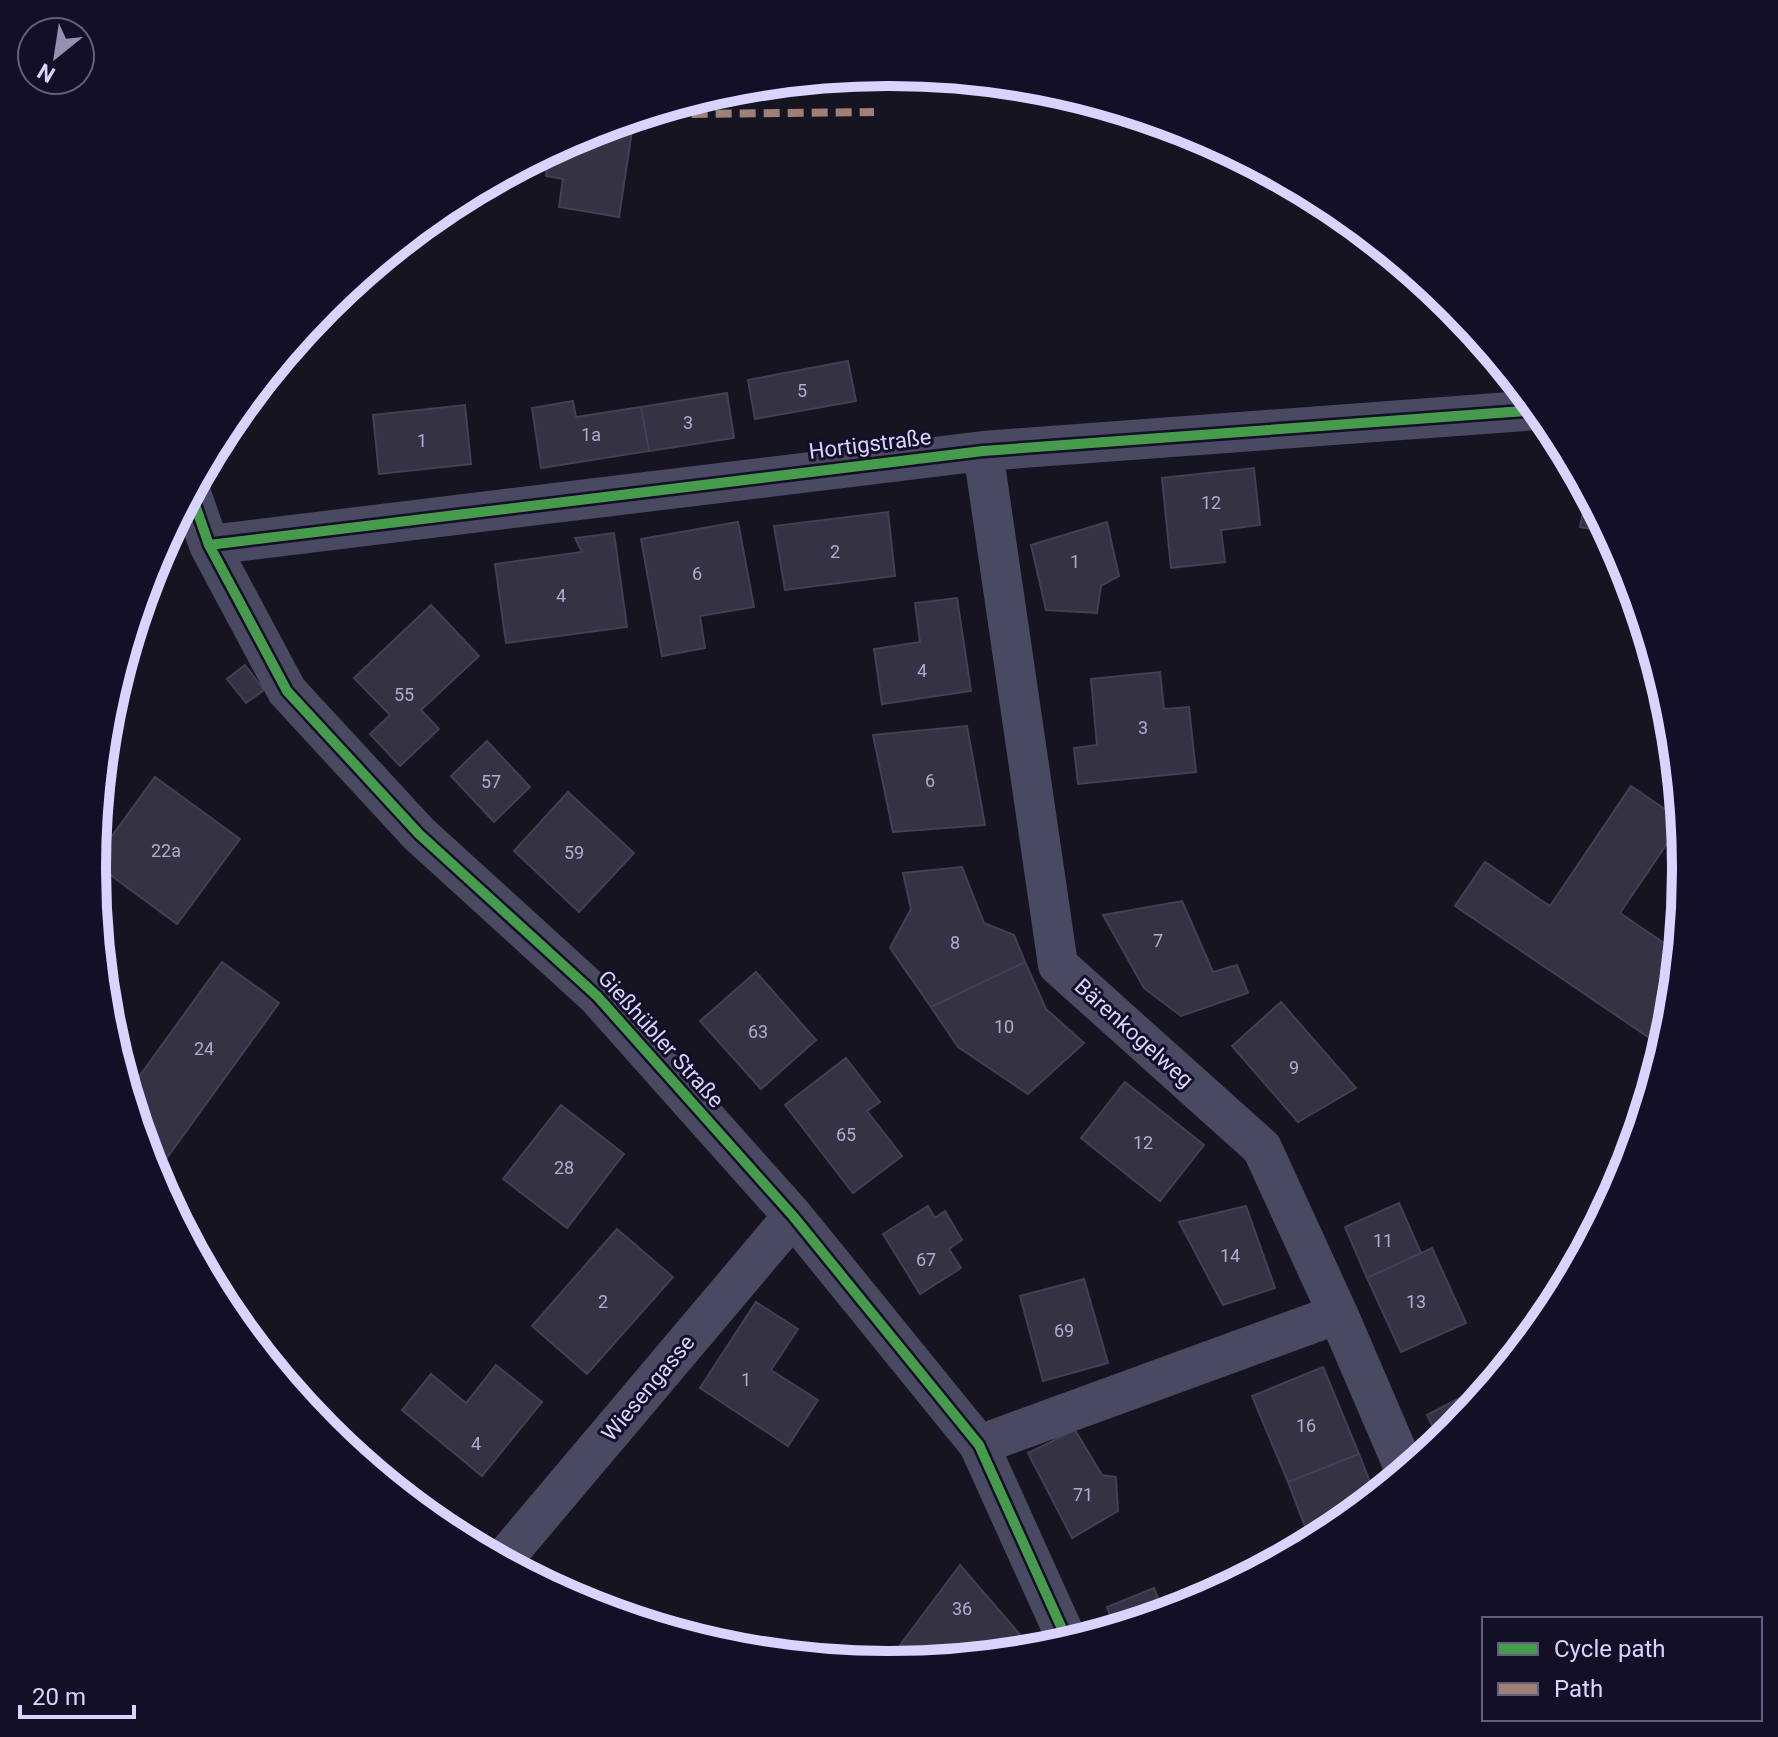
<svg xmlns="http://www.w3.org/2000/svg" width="1778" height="1737" font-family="Roboto,sans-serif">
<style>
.building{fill:#343243;stroke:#433f54;stroke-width:2}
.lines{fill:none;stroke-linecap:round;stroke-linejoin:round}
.minor{stroke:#4a4962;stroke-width:40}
.quiet{stroke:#9e8076;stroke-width:8;stroke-dasharray:16 8;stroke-linecap:butt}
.cycleway-casing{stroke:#130f26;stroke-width:15}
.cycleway{stroke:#469c4c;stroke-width:10}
.labels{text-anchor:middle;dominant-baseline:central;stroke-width:6;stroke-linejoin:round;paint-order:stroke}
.number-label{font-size:18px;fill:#b0acd0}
.street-label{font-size:22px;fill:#d9d4ff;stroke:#130f26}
.rim{fill:none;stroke:#d9d4ff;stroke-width:10}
</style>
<rect width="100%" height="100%" fill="#161421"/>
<path class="building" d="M618,122L633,124L619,217L559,207L563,179L546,176L549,151L554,149L567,151L568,141L585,132Z
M848,361L856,401L755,419L748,380Z
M727,393L734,438L649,451L641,407Z
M573,401L576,417L641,407L649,451L541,468L532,408Z
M465,405L471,464L379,474L373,415Z
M1254,468L1260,525L1221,530L1225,562L1171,568L1162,478Z
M1587,493L1608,532L1580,527Z
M888,512L895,576L785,590L774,526Z
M738,522L754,607L700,616L705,648L662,656L641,539Z
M1107,522L1119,576L1101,586L1097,613L1046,610L1031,545Z
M614,533L627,627L506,643L495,564L582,552L575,538Z
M957,598L971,691L882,704L874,649L920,642L915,603Z
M431,605L479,656L421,710L439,729L400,766L370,734L390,715L354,678Z
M245,665L264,690L246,703L227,679Z
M1160,672L1164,709L1189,707L1196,772L1078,784L1074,748L1097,745L1091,679Z
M967,726L985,825L893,832L873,735Z
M487,741L530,787L494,822L451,776Z
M155,777L240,839L177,924L93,862Z
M1631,786L1681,820V823L1620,913L1677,952L1671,1016L1654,1041L1455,906L1485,862L1550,906Z
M568,792L634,853L579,912L514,851Z
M962,867L984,923L1014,935L1025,962L931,1007L890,948L911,909L903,873Z
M1182,901L1213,972L1237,965L1248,993L1181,1016L1144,988L1103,915Z
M222,962L279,1003L166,1159L144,1143L128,1092Z
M1025,962L1046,1009L1084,1043L1028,1094L958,1047L931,1007Z
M756,972L816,1040L761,1089L700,1021Z
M1281,1002L1356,1088L1298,1122L1232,1046Z
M846,1058L880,1102L867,1111L902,1156L853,1193L785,1105Z
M1125,1082L1204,1145L1160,1201L1081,1138Z
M561,1105L624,1154L567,1228L503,1179Z
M1399,1203L1421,1253L1367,1278L1345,1227Z
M928,1206L935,1218L945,1211L962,1240L949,1249L961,1268L920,1294L883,1234Z
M1246,1206L1275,1288L1223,1305L1179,1222Z
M617,1229L673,1277L587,1374L532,1326Z
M1432,1248L1466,1323L1401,1352L1367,1278Z
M1084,1279L1108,1363L1043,1381L1020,1296Z
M756,1302L798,1329L771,1370L818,1400L788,1446L700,1388Z
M496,1365L542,1402L482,1476L402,1410L431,1374L466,1403Z
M1323,1367L1359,1454L1288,1482L1252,1396Z
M1468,1394L1473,1406L1452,1432L1440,1442L1427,1415Z
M1075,1430L1102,1475L1116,1477L1118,1511L1072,1538L1028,1453Z
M1359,1454L1375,1495L1331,1531L1311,1542L1288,1482Z
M960,1565L1034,1651L895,1664L889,1660Z
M1154,1588L1164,1613L1115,1628L1107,1607Z"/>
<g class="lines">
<path class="minor" d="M983,451L1058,965L1262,1148L1338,1314L1405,1470
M191,493L209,545L287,691L419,834L597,996L793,1216L979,1445L1068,1642
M209,545L983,451L1538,410
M979,1445L1338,1314
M502,1561L793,1216"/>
<path class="quiet" d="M669,107L687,114L874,112"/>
<defs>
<path id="cycleway" d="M191,493L209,545L287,691L419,834L597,996L793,1216L979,1445L1068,1642
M209,545L983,451L1538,410"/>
</defs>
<use href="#cycleway" class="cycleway-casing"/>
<use href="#cycleway" class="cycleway"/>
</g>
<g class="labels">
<g class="number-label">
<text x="802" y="390">5</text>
<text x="688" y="422">3</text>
<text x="591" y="434">1a</text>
<text x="422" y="440">1</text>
<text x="1211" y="502">12</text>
<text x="835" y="551">2</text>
<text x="1075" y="561">1</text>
<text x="697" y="573">6</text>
<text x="561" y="595">4</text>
<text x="922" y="670">4</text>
<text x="404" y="694">55</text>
<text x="1143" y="727">3</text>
<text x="930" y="780">6</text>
<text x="491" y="781">57</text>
<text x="166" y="850">22a</text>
<text x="574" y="852">59</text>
<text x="1158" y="940">7</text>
<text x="955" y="942">8</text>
<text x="1004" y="1026">10</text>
<text x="758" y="1031">63</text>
<text x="204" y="1048">24</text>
<text x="1294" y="1067">9</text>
<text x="846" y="1134">65</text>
<text x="1143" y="1142">12</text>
<text x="564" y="1167">28</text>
<text x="1383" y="1240">11</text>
<text x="1230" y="1255">14</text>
<text x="926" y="1259">67</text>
<text x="603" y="1301">2</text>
<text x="1416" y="1301">13</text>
<text x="1064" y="1330">69</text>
<text x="746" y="1379">1</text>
<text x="1306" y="1425">16</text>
<text x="476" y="1443">4</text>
<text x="1083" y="1494">71</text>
<text x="962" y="1608">36</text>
</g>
<g class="street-label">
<text transform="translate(870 444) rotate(-7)">Hortigstraße</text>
<text transform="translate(1134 1033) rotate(42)">Bärenkogelweg</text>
<text transform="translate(661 1039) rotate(48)">Gießhübler Straße</text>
<text transform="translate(648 1388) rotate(-50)">Wiesengasse</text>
</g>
</g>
<path d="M0 0H1778V1737H0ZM888 86H890A782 782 0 0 1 1672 868V869A782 782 0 0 1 890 1651H888A782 782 0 0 1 106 869V868A782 782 0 0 1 888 86Z" fill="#130f26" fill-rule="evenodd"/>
<path class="rim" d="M888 86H890A782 782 0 0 1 1672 868V869A782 782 0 0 1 890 1651H888A782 782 0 0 1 106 869V868A782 782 0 0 1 888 86Z"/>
<rect x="1482" y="1617" width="280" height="104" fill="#130f26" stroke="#625e7d" stroke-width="2"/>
<rect x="1498" y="1643" width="40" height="12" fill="#469c4c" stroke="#625e7d" stroke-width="2"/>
<text x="1554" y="1657" font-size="24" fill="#d9d4ff">Cycle path</text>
<rect x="1498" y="1683" width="40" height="12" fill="#9e8076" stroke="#625e7d" stroke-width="2"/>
<text x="1554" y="1697" font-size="24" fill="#d9d4ff">Path</text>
<g transform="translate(56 56) rotate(210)"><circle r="38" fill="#130f26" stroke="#625e7d" stroke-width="2"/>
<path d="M0-6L14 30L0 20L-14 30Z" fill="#9591b1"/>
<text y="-12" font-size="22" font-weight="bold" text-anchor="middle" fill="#d9d4ff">N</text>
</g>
<path d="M20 1705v12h114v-12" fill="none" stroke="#d9d4ff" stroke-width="4"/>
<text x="32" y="1705" font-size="24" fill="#d9d4ff" stroke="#130f26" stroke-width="6" paint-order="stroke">20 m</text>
</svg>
